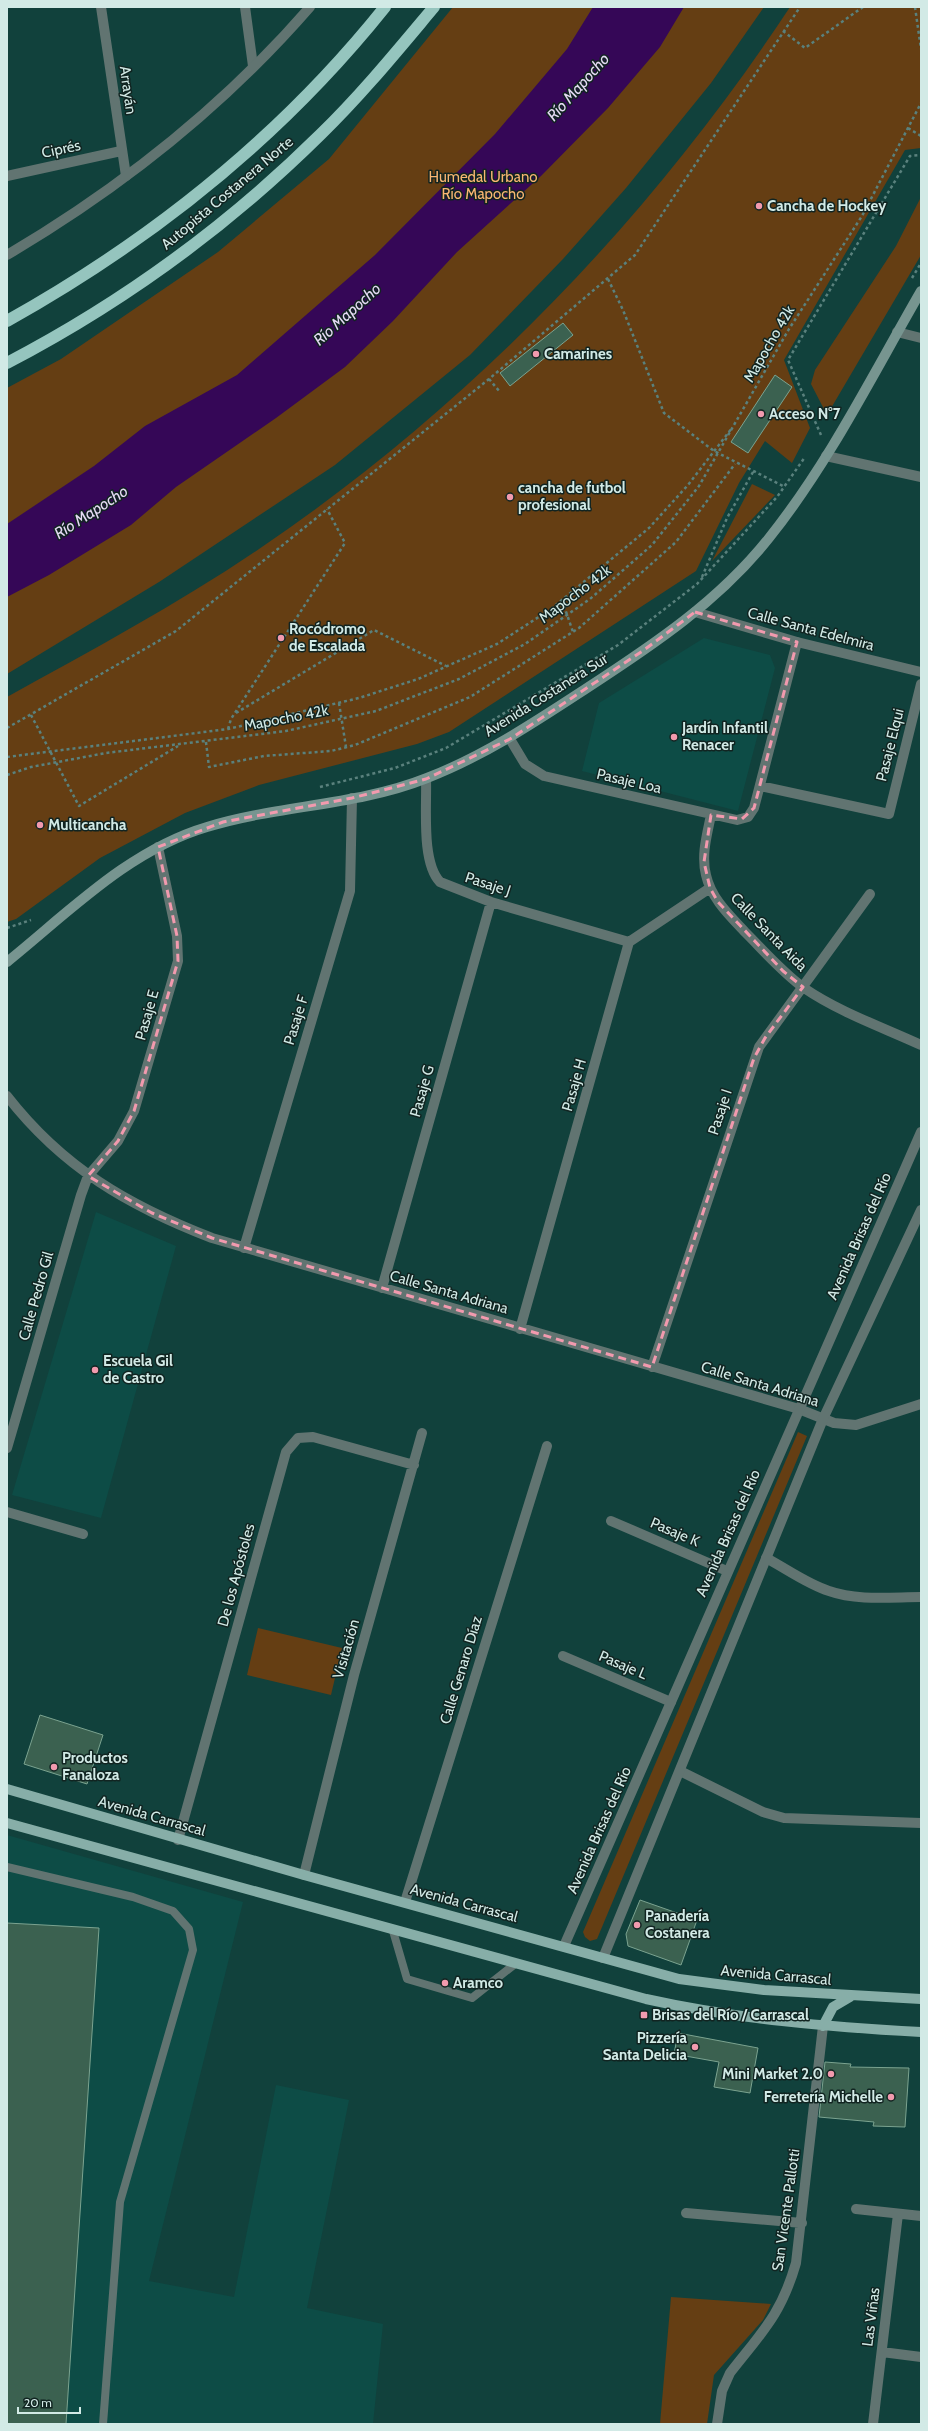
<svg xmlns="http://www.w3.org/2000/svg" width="928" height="2431" font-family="Cabin,sans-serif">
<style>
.built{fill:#0d4c46}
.green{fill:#653e13}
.water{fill:#350757}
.building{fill:#3b6150;stroke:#7ba390}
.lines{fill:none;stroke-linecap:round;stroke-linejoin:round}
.path{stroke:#5a817d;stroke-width:2.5;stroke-dasharray:3 3;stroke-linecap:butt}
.service{stroke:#617471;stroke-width:8}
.minor{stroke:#617471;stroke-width:10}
.tertiary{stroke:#617471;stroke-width:10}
.secondary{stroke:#779590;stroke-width:10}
.primary{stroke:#87aea8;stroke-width:10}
.motorway{stroke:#95c5be;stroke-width:12}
.marked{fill:none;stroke:#f29aae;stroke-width:3;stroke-dasharray:8 5;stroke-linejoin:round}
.poi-dot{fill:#f29aae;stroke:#112421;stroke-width:1.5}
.labels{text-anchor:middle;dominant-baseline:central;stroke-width:3;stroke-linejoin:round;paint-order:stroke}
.street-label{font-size:15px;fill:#d2eae6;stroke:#112421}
.park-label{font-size:15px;fill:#f9b673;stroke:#112421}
.poi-label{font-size:15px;font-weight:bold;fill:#d2eae6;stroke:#112421;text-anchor:start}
.water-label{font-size:16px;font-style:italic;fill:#e5daf4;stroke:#112421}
</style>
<rect width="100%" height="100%" fill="#11413c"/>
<path class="built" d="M704,638L770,655L775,668L738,811L582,771L599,703Z
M96,1212L176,1246L101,1518L12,1495Z
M7,1835L243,1902L149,2281L234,2297L276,2085L349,2100L307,2308L383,2324L373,2424H7Z"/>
<path class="green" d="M453,7H764L711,83L626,188L563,259L470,355L335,465L159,582L7,674V388L61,359L218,252L329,159Z
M790,7H921V148L905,150L784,360L810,428L792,463L765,441L739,483L696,571L449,732L417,744L259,785L185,813L100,858L16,919L7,922V697C92,650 178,604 259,549C469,407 651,218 790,7Z
M921,197V255L827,415L811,384L815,370L896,246Z
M752,484L775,495L712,561Z
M798,1432L807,1436L597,1939L590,1941L585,1937L583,1932Z
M258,1628L342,1648L331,1695L247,1675Z
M671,2297L771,2304L763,2320L714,2375L707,2424H660Z"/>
<path class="water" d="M593,7H684L660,47L608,108L541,176L457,252L393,321L345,367L276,418L176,487L131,525L49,575L7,597V524L94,466L145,426L237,375L375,255L495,134L567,49Z"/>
<path class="building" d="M563,323L573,335L510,386L500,373Z
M775,375L792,387L748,453L731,442Z
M40,1715L103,1735L87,1784L24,1764Z
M640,1900L697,1920L681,1965L628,1946L626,1934Z
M7,1923L99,1928L66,2424H7Z
M678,2033L758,2048L750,2093L714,2087L719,2062L674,2054Z
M825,2062L851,2064L850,2067L909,2068L905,2127L873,2126L874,2122L819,2117Z"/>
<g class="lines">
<path class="path" d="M915,7L921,49
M783,31L805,48L863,7
M908,128L921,136
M912,278L921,263
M608,279L623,310L664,413L714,451L785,487
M489,379L500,392
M821,435L788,360L910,156L921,155
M702,577L727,518L753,472
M562,600L573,632
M339,703L346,747
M236,713L374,630L446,666
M31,715L79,806L178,746
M7,728L176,631L489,379L635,255L800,7
M228,729L231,719L345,543L327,509
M206,742L209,767L264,756L331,751L355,745L470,697L579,628L676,542L735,464
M7,757L228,729L359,698L418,679L497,644L551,609L649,528L688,485L732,428
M7,775L31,767L106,753L286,731L376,711L459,679L525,644L590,599L652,545L699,486L789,329L862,216L921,103
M320,787L395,768L446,748L618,645L697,584L777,497L805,457
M7,928L31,920"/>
<path class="service" d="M7,1867L133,1897L173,1911L189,1929L193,1950L120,2202L103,2424
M393,1931L407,1979L472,1998L515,1964"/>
<path class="minor" d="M101,7L126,176
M245,7L253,66
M7,176L121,151
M897,332L921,338
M826,456L921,477
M510,739L525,764L544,776L737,820L748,817L754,808L797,642
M426,779C427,807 421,862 440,882L491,902L629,942
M760,786L889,814L921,684
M711,815C707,835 701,855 706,875C711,898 729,915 745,932C764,951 782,972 804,988C839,1012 882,1027 921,1045
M7,1096C63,1168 129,1206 212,1238L799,1409L834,1423L856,1425L921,1404
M244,1248L350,891L352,798
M382,1288L491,902
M520,1329L629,942L710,888
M652,1367L759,1047L870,894
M7,1448L81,1195L88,1176L118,1141L134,1111L178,961L177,936L158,847
M7,1512L83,1534
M611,1521L727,1571
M766,1558C787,1569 807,1584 829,1591C857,1601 892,1597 921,1597
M563,1656L671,1702
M680,1771L763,1812L784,1818L921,1823
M178,1840L286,1452L298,1438L313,1437L414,1465
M304,1875L354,1675L422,1433
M405,1902L547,1446
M856,2209L921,2216
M686,2213L802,2223
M882,2352L921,2357
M717,2424L722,2391L730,2373C762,2332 781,2315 796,2263L823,2026
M873,2424L898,2214"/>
<path class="tertiary" d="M7,255C119,189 224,106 310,7
M695,612L797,642L921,672
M564,1946L921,1132
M603,1958L823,1419L921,1210"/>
<path class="secondary" d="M7,962C69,912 129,850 207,827C278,805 357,806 427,778C484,756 535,722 587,688C653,645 719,601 769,538C829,463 873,374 921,291"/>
<path class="primary" d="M7,1789L304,1875L679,1979L764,1990L921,1999
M7,1823L646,1999C736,2019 828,2027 921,2032
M823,2026L833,2007L850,1997"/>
<path class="motorway" d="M7,321C152,240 281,137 385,7
M7,363C122,303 229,225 321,134C362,94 397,51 434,7"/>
</g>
<path class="marked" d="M695,612L797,642L754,808L742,819L711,815L704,862L710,888L718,902L783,971L803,987L765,1038L754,1058L652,1367L212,1238L152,1213L88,1176L118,1141L134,1111L178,961L177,936L158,847L223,822L352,798L426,779L510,739L644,650Z"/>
<g class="poi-dot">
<circle cx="759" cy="206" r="4"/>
<circle cx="536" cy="354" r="4"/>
<circle cx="761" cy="414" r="4"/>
<circle cx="510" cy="497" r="4"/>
<circle cx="281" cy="638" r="4"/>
<circle cx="674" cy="737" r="4"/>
<circle cx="40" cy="825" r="4"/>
<circle cx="95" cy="1370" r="4"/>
<circle cx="54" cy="1767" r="4"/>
<circle cx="637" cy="1925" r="4"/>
<circle cx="445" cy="1983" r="4"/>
<rect x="640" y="2011" width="8" height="8" rx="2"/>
<circle cx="695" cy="2047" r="4"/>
<circle cx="831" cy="2074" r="4"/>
<circle cx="891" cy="2097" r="4"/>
</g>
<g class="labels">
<g class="street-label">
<text transform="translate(128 90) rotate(82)">Arrayán</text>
<text transform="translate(61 149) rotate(-12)">Ciprés</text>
<text transform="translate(227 193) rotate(-40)">Autopista Costanera Norte</text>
<text transform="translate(769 344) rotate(-60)">Mapocho 42k</text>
<text transform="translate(575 594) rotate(-37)">Mapocho 42k</text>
<text transform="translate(811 629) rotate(15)">Calle Santa Edelmira</text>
<text transform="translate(546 695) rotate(-32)">Avenida Costanera Sur</text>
<text transform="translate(286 718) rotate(-11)">Mapocho 42k</text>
<text transform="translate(890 745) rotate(-76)">Pasaje Elqui</text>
<text transform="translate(629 781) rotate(13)">Pasaje Loa</text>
<text transform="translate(488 884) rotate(18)">Pasaje J</text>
<text transform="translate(769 932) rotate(46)">Calle Santa Aida</text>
<text transform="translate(147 1015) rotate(-74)">Pasaje E</text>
<text transform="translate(296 1020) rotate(-73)">Pasaje F</text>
<text transform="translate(574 1085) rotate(-74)">Pasaje H</text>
<text transform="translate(422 1091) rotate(-74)">Pasaje G</text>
<text transform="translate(720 1112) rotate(-72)">Pasaje I</text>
<text transform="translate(859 1236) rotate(-66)">Avenida Brisas del Río</text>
<text transform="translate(449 1292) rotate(16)">Calle Santa Adriana</text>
<text transform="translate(36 1296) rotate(-74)">Calle Pedro Gil</text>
<text transform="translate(760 1384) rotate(17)">Calle Santa Adriana</text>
<text transform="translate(675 1532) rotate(23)">Pasaje K</text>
<text transform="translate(728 1533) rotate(-66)">Avenida Brisas del Río</text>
<text transform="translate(236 1575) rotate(-75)">De los Apóstoles</text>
<text transform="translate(346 1649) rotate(-74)">Visitación</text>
<text transform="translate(623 1665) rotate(23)">Pasaje L</text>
<text transform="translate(461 1670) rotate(-73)">Calle Genaro Díaz</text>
<text transform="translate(152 1816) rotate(16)">Avenida Carrascal</text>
<text transform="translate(599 1830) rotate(-66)">Avenida Brisas del Río</text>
<text transform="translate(464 1903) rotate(15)">Avenida Carrascal</text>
<text transform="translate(776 1975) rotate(5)">Avenida Carrascal</text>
<text transform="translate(786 2210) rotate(-82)">San Vicente Pallotti</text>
<text transform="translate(871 2317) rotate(-83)">Las Viñas</text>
</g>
<g class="park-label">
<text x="483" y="177">Humedal Urbano<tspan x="483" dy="17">Río Mapocho</tspan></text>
</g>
<g class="poi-label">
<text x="767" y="206">Cancha de Hockey</text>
<text x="544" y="354">Camarines</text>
<text x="769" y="414">Acceso N°7</text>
<text x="518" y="488">cancha de futbol<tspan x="518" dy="17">profesional</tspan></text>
<text x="289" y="629">Rocódromo<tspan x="289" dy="17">de Escalada</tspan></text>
<text x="682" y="728">Jardín Infantil<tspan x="682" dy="17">Renacer</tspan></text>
<text x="48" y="825">Multicancha</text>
<text x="103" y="1361">Escuela Gil<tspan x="103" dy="17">de Castro</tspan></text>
<text x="62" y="1758">Productos<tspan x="62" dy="17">Fanaloza</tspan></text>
<text x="645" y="1916">Panadería<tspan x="645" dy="17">Costanera</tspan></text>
<text x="453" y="1983">Aramco</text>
<text x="652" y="2015">Brisas del Río / Carrascal</text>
<text x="687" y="2038" text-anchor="end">Pizzería<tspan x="687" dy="17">Santa Delicia</tspan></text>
<text x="823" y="2074" text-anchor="end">Mini Market 2.0</text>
<text x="883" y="2097" text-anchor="end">Ferretería Michelle</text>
</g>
<g class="water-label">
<text transform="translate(578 87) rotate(-48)">Río Mapocho</text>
<text transform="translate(347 314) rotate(-42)">Río Mapocho</text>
<text transform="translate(91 512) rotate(-33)">Río Mapocho</text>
</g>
</g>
<rect width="928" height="2431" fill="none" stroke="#d2eae6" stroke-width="16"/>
<path d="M18 2407v6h62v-6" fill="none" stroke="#d2eae6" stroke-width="2"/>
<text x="24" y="2407" font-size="12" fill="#d2eae6" stroke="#112421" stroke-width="3" paint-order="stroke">20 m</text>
</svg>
